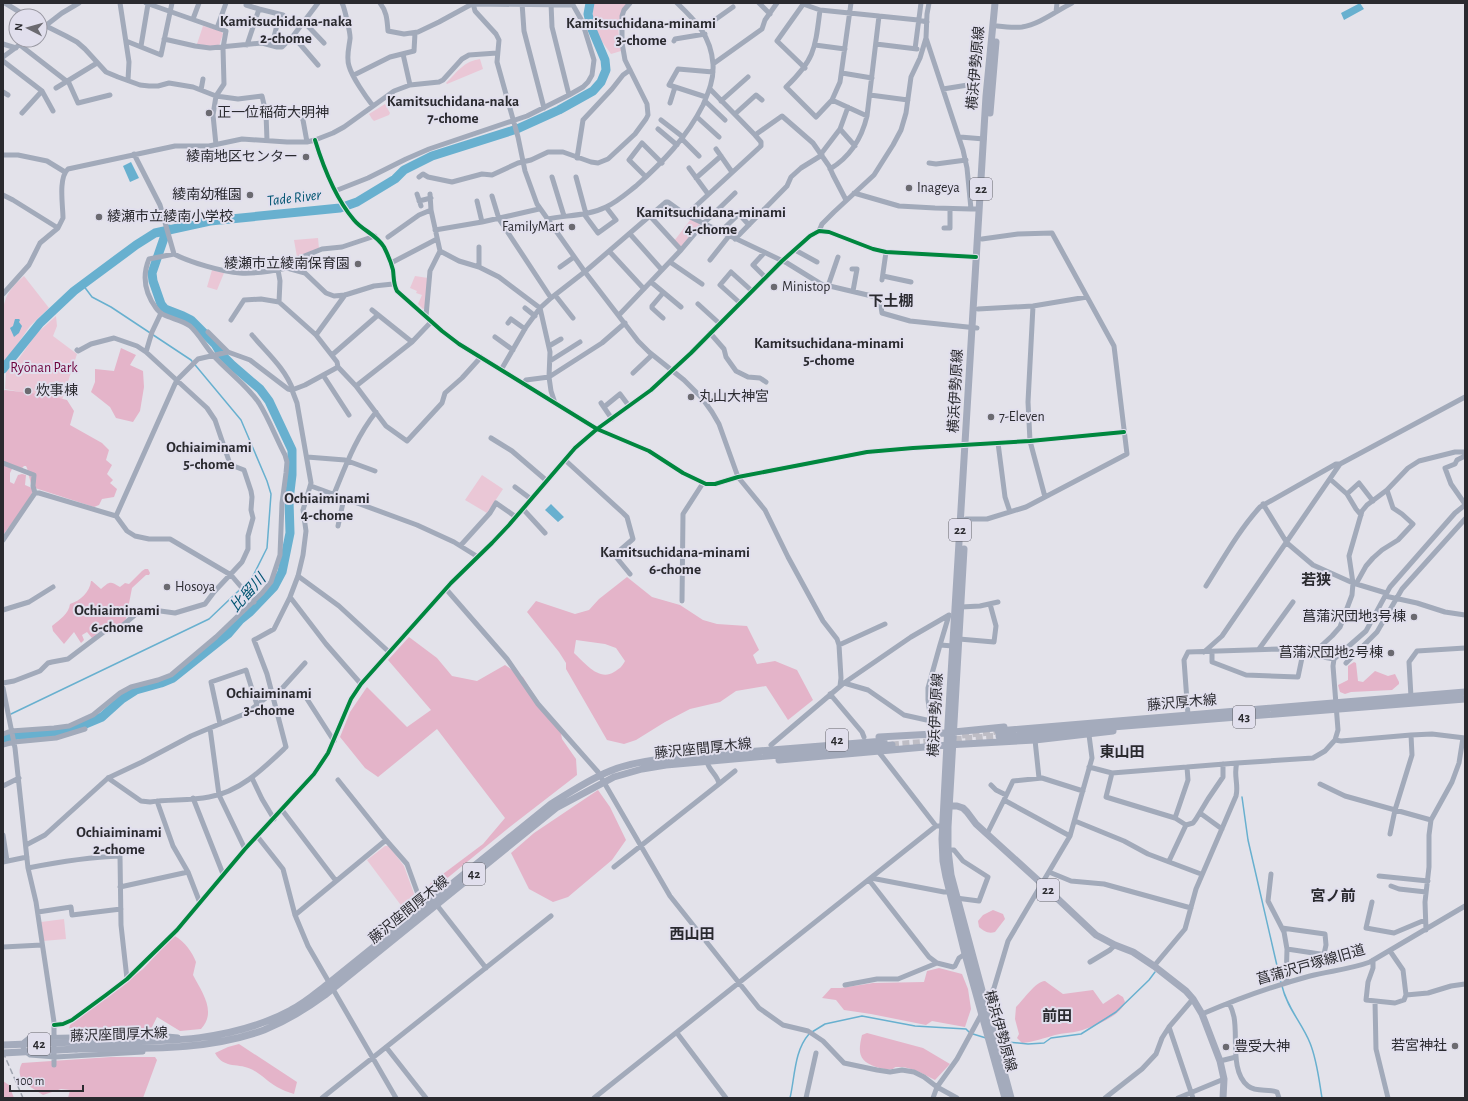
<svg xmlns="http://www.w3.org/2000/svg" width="1468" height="1101" font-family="'Alegreya Sans','Noto Sans JP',sans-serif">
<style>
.green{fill:#eac7d6}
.forest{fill:#e4b4c9;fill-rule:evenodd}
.water{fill:#68b0cf}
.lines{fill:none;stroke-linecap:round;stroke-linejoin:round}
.stream{stroke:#68b0cf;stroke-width:1.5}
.river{stroke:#68b0cf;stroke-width:9}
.major-tunnel{stroke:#bebdc5;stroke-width:7;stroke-dasharray:7 3.5;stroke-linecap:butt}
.minor{stroke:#a2aaba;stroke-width:5}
.major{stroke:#a4abbc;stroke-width:7}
.rail{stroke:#9ea3ae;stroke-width:1.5;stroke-dasharray:6 3;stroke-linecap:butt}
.major-bridge{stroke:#a4abbc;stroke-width:7}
.cycleway-casing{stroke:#e1dfed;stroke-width:6}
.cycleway{stroke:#00873e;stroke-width:4}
.poi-dot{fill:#6b6a70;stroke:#e1dfed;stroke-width:1.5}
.labels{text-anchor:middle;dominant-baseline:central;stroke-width:4;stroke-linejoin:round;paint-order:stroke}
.shield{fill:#e1dfed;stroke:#616068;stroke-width:1}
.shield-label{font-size:13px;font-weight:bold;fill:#2a2a2f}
.street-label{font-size:14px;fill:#2a2a2f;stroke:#e1dfed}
.poi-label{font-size:14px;fill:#2a2a2f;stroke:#e1dfed;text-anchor:start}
.park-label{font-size:14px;fill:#6c013b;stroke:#e1dfed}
.neighbourhood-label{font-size:15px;font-weight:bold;fill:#2a2a2f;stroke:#e1dfed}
.water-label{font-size:15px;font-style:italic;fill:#005471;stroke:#e1dfed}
</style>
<rect width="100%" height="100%" fill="#e3e2ea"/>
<path class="green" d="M593,3H627C615,24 618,28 621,51L611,54L595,32L593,20Z
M203,26L221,31L223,34L219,46H210L197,44Z
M480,59L483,69L447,84L446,83C457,72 464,61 480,59Z
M385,104L390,113L389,115L374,121L372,119L369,114Z
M691,219L699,223L700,225L681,247L674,241Z
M318,238L319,249L297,257L294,240Z
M212,270L224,273L217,290L207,287Z
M24,276L49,308L30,326L3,365C3,348 0,316 5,301C8,291 16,283 24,276Z
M415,276L428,278L426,308L423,309L418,304L422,295L416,293L417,291L410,288Z
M56,316L57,326L53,336L77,354L62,400L5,389L6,372L15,364L36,334Z
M482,475L503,489L487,513L465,500Z
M385,846H389L404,866L417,902L416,905L406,912L367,860Z
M64,919L66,939L43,941L41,922Z"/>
<path class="forest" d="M121,348L136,355L130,365L143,371L144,387L140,411L133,422L116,418L110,407L91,392L95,382V369L114,371Z
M5,390L46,395L67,400L74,411L70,425L102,443L109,450L106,460L112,465L107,474L113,480L110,483L117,489L114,497L102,499L99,505L94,507L35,488L26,504L3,535V391ZM24,466H26L27,468L32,488L25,485L26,475L22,474L18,475L14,484L10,482V473L12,469H21Z
M145,569H148L150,573L149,575H146L132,588L126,619L120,625L103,629L92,638L87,632L82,635L84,640L81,643L74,632L64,644L53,631L52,626C59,620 69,614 70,604C80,601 90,592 91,581H92L101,589C110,581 110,581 120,587L125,583L129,584L142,571Z
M627,577L652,597L680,605L703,620L717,624L747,626L759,650L753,655L757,664L775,661L797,670L813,700L788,720L766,686L736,691L720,702L690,709L665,722L636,740L624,744L607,740L566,669V663L559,652L527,612L536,601L575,614L589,610L599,599ZM576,640L605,644L616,648L625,661C622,667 619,669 614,672C599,682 584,662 574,653Z
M409,637L437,658L452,676L477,681L505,665L523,677L541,706L560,728L562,739L576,759L577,775L511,826L434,889L430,890L428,887L431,883L483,844L505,818L437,729L378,777L365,768L340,737L350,712L367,687L407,727L431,710L388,660Z
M1354,662L1356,663L1358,681L1363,682L1375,671L1388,676L1395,674L1399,682V684L1392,690L1351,692L1345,694L1340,692L1338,685L1348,680V666Z
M598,790L610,807L626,840L612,860L568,897L553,902L529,889L511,853L534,833Z
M993,910L1003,914L1005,919L995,932C988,934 984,931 979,927L978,921L983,915Z
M175,936C185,942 192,952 196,962L193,975C202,992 217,1012 201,1029L180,1031L157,1017L150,1031L104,1029L75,1030L69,1029L70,1025L143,969L169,941Z
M939,968L962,974L968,989L971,1009L965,1027L932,1021L926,1025L871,1014L844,1010L836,1000L822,998L831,988H841L873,983L924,982L927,971Z
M1045,981L1063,994L1093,990L1103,1004L1118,994L1123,997L1125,1002C1121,1016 1093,1027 1079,1031C1071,1033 1063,1033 1055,1035C1044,1038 1034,1042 1022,1043L1017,1038L1019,1034L1015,1019L1016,1007C1024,999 1035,982 1045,981Z
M867,1033L923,1048L950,1064L935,1080C924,1074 910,1066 897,1067C893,1067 895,1069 891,1069C887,1070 880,1068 876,1067C858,1061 858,1052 862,1035Z
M239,1044L297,1082L294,1094C288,1092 282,1090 277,1087C268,1082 262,1075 253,1070C239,1062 224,1070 215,1053L228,1047Z
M111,1057H155L157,1060L143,1098H68L70,1090L61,1089L43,1095C31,1087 13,1080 22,1063Z
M3,1081L9,1085L14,1098H3Z"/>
<path class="water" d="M1360,3L1364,9L1344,20L1341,13Z
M131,162L139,178L130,182L123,166Z
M15,319H19L20,320L19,322L22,326L19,333L14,337L10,328L13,326Z
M551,504L564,517L558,522L545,510Z"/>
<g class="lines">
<path class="stream" d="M11,714L209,619L252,578L267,548L271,494L267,481L241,420L191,360L111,307L92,297L83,285
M1242,797L1248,840L1281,983
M1282,986C1287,1008 1302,1023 1310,1043C1317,1060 1319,1080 1322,1098
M812,1032L825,1024L862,1016L915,1026L966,1029L969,1032
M973,1034L986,1038
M997,1041L1028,1044L1044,1043L1051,1038L1081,1034L1116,1012L1149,980L1155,972
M790,1098C795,1077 794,1051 809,1034"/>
<path class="river" d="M3,369L40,323L74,291L136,245L155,233L210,221L340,208L357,202L395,179L404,170L432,156L517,129L559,110L593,91L601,82L606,70L605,60L591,27L588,14L590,3
M3,740L17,735L51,733L71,730L102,717L122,699L136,690L161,683L173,678L228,634L240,620L250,612L274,587L282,572L290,533L289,500L292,475V450L269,401L260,389L232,365L221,354L215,344L191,320L183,316L165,309L161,304L153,281L152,273L164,238L169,229"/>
<path class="major-tunnel" d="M962,735L998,731
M892,745L999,736"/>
<path class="minor" d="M5,3L26,16
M120,3L129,62L128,80
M146,3L217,28L226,3
M342,3C344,6 351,35 350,39C349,48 346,57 349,66C352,77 366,97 373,106
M380,3C387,12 387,20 388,31L404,34L418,32L439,22L472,4L573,5V4
M473,3L475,11L496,34L499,40L497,62L518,137L525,171L537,204L585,272L638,341L649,352L684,380L702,398L712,412L719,424L738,477L765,510L788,557L823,621L837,639L839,645L841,678L840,686
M522,3L524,31L544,108
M551,3L552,27L569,95
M759,3L770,14
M804,3L777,41L805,68
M929,3L927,14L926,38L963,150L967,168L971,209H979
M803,4L820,10L918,20L927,22
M246,5L259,9
M820,10C815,49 815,59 786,87L816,117L832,100L840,82L851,3
M1056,12L1057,3
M193,19L199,3
M304,22L324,43
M40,23L66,36L77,42L85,49L106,72L118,77L140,85L149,86H158L169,83L193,87L216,96L238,99L262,96L266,113L267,141
M997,26C1005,27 1014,28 1022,27C1040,24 1056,11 1072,3
M702,29L733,7
M40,30L62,13L79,3
M293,36L318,65
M164,39L195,46L210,48L262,43L277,47H282L293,36L318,3
M126,41L161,55L172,3
M674,41L675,39L705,34
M3,44L16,48
M876,44L917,49
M20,45L69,83L78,103L110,95
M247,45L259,9L283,15L277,25L272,45
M815,45L845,49
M141,46L148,4
M915,49L921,3
M403,54L410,85
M3,57L26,40
M3,61L42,91L53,111
M713,64L762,29L765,20L777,3
M842,73L872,78
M354,75L390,57L414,51L415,33
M56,88L97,63
M943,89L974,84
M201,90L203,79
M3,92L8,95
M870,95L908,100
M706,97L669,85L678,69L713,72
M832,100L867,116
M705,101L725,120
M721,101L748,77
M670,103L675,87
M22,113L42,91
M299,113L303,120L307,142
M735,114L756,95L762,100
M697,117L719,137
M661,120L683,137
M658,129L677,145
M840,129L855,146
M755,135L782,116L813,143L829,166L833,175L846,200
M960,137L984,139
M682,139L699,156
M315,140C323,166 336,199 354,220C363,231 376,234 384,247C387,253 391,262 393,270C394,277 393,283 397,291L442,331L459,344L597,429L649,451L683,473L706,484H715L738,477L867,452L913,448L1030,441L1124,432
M216,145L213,115L216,96L224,84L223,48L226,31L217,28
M716,149L732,172
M134,154L160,205L174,254
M821,154L840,129L848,107
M3,155H18L47,161L65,172
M577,158L583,120L612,89L623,75L630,70
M929,163L936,164L966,160
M689,168L708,194
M830,169C850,157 862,137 867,116L879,16
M419,177L423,174L428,177L452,182L482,174L492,175L518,163L531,160L548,152H563L591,162L598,163L608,159L635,134L646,119L648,115L647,104L625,60L622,43V16L624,10L630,3
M552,177L564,216
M576,177L586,214
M646,177L629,160L642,143L662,163
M696,178L721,156
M335,191L368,178L406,159L429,149L527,116L569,95L583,87L588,82L592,75L594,60L582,21L573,5
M854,193L899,206L935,208L971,209
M417,194L421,206
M3,195L13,200L58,228
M492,196L499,219L551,298
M419,201L431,198
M477,201L482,222
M584,214L598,233L616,220L606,207
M686,215L761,146V142L755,135L710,89
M650,216L681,250
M547,219C567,215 588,216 606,207C617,202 627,193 636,186C663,162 687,137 703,105C709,91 714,79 713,64C711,36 696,21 677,3
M944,228H950V209
M435,230L482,222L539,209
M819,231L822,224L834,212L874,175L893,145L901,130L906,113L911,77L920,58L926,38
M720,232L739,214L749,225
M630,234L662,270
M388,237L419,215L431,210
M735,239L787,186L791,177L801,168L822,155
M479,247V267
M795,250L817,262
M440,251L459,261L479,267L499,277L540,308L550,352L549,377L551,391L555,403
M609,251L644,289
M764,253L753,265L766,278
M710,260L729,236
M670,262L702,284
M391,263L437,239
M560,267L574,257
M287,268L305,273L326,293L334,296L345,295L374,286L393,284
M852,269H857L853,291
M278,270L280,281L279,302
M883,276L911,282
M882,280L886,252
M651,282L681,307
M828,286L838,257
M3,294L29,265L40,243L58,228L63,218C63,206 58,178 68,169L175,146H209L242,139L287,142H307L315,140L333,133L344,127L394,91L410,85L439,82L443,80L462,59L469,55L497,53
M555,295L573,318
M740,303L720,285L731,272L752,291
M698,304L720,324
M1033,306L1028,402L1030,441L1045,497
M525,308L535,316
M978,309L1033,306L1087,297
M372,310L412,342
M619,315L681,250L703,224L735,193
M426,316L430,271L440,251L431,210L430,194
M663,318L652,308V306L663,293
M231,320L244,300L261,299L279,302L316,335L337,362L338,367L356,386L386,426L407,441L442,403L445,393L462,378L481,357
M508,323L511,319L525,329
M208,332L228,352
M710,333L724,349L726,357L736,371L748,377L760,378L766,382
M252,335C267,353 285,368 293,390
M316,335L345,295
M495,337L513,350
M549,346L561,339
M146,352L152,332L161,313
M332,355L378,315
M550,361L580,342
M501,370L526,327L540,308L551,298L587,270L666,202H668L686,215L787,263L821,284L876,297L880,300L882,313L910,321L977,328
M633,373L652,355
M323,375L349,415
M523,384L526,380L549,377L602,343L625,323
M356,386L412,342L431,322
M601,403L612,419
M604,407L620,394L629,406
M491,438L512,451L547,481
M998,443L1005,497L1010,512
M1465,456L1457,460L1455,464L1445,468L1451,484L1465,504
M307,457L345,460L375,471
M565,460L623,513L627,517L633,539L618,552L616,557L630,574
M3,463L34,475L33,486L35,493
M1330,479L1347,494L1356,509L1361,515
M311,486L417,525L454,542L478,557
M515,487L531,499
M35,493H39L116,516L127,531L135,536L149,539H170L231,575L254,602
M334,494C346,465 356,437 376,412
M1347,494L1359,483L1373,501
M1263,504L1287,543L1313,565L1353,583L1386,593
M523,509L545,533
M116,516L175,384L177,380L198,359L228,352L250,360L288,389L292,390L305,385L338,367
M966,519H987L1026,507L1127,454L1114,346L1052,233L1018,234L982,239
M338,526L344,498
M3,540L35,493
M461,545L490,513L496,503L516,517
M298,576L339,606L389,652
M1356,584L1366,566L1373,558L1382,550L1398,540L1413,524L1402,514L1393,508L1387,490
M1206,586C1223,559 1239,530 1260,507L1336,464H1340
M446,589L507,659L538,704L598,772L670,896L759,1008L783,1025L808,1031L823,1041L844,1063L877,1070L890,1072L902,1070L914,1072L924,1077L937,1087L957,1098
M1385,596L1417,603L1445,612L1465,615
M290,597L326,644L361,684
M682,601L683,514L703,483
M961,607L980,606L998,602
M3,610L29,602L53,587
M949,615L940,645L953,646
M959,639L994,642L996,626L990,604
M839,645L885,624
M1259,649L1293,602
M1204,652L1222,636L1340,464L1465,397
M1212,652V662L1246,675L1298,677L1303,653
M1305,653L1320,647L1332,636L1340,627L1352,595L1353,583L1349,556L1362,511L1367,505L1387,490L1408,468L1419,461L1455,452H1465
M1346,663L1377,632L1402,589L1465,519
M3,683L14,681L40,671L48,663L52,662L68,659L105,631L122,626L137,613L144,610H153L175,613L205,604L214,592L242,562L248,549V536L253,518L251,510L252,497L251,491L244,470L231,465L229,461L215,420L207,408L146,352L137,346L114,338L91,344L78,351L77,350
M844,683L868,690L904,715L931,721L928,700V688L940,645
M3,688L15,748L28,868L36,902L54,1022V1065
M830,694L862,732L864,737
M1411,697L1409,662L1417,651L1465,648
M307,699L334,741
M1188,715L1184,660L1188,652L1279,649L1334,659
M220,724L211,682L246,670L257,705
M210,728L247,713L267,697L277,694L305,663
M3,734L11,731L54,728L69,726L93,715L120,693L131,687L158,680L171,675L216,637L262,593L271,582L280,555L282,503L286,473L287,462L285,455C276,438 269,419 259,403C247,385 227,371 213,355C205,346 199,334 190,326C179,318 162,318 156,308C145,293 142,276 149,259L174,254C189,262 223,272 240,273C255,274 272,271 287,268V263L322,249L342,247L375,236
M1411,735L1432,734L1465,738
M1035,740L1039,778
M1335,740L1341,741L1411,735L1412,755L1395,810L1390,834
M3,745L14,742L56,738L85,729
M771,745L844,683L911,637L949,615
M878,751L936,826
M1089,767L1112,773L1237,763
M1112,773L1106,797L1175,818L1186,825
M108,778L141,801L150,802C169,799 190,801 209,797C240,792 264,768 286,747L267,674L254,640L274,629L290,597L298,576L303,555L306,531L303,510L311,483L297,403L292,390
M252,778L262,799L274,819
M338,780L386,840L407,864L423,908
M719,784L735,771
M1320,784L1345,796L1431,820
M991,785L996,790L1006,795
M3,786L19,778
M193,798L223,874
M157,801L173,846L188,872L200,903
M282,810L336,881
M1200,813L1222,829
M1175,818L1188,780L1187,767
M1075,821L1124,841L1148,854L1201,874
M987,834L1004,800
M3,835L7,861
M257,836L283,869L295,915L308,946L396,1098
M1070,836L1004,800L1013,781L1042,778L1083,791
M26,845L45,835L108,778L142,762L191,736L210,728L219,795L245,849
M948,850H954L963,861L988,877L979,901L956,898
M1169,861L1186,825L1193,823L1196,819L1208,799L1223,777V764
M3,862L27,857
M614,867L719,784C718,775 708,770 707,761
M28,868C58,862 89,857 120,856L121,925L127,979
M1049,872L1071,881L1104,884L1191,908
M1271,874L1268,901L1284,932L1287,949L1286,983
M1379,876L1428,881
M871,878L944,892H949
M869,880L929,957L937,963L953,967L955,966L959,958L965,954
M1391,886L1399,889L1426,892
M120,887L188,872
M1372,902L1366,928L1394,933L1425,920
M436,904L486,968
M38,912L71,907L72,915L121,909
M295,915L386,840
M1282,928L1325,934L1326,945L1324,954
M1426,930L1425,902L1429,867V835L1431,820L1452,782L1459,763L1463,738
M3,947L42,945
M1287,949L1340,957
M1390,951L1403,970L1406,995L1428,993L1451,986L1465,984
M1373,960V968L1368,982L1366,1000L1395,1003L1404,1000L1406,995
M1090,962L1110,950L1115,945
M1154,966L1185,929L1196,889L1236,796C1239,785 1233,774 1237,763L1313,758L1325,751L1335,740L1338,730L1333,666L1334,659L1366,631L1390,587L1455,513L1465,505
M845,985L877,979H898L937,963
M1375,1001L1376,1049L1388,1098
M1229,1003C1231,1007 1233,1012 1234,1017C1238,1037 1230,1072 1248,1086C1257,1093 1268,1088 1277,1092L1279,1098
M985,1005L994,988L1008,941L1070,836L1092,758L1089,735
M1202,1014C1237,999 1273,986 1310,976C1330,971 1351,969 1370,962L1465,906
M54,1025L63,1024L72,1020L106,995L127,979L177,930L245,849L314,774L328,753L351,699L361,684L451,583L492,543L509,525L575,448L597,429L651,390L691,353L782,261L810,236L819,231L829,232L873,249L886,252L976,257
M1169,1027L1193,1098
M677,1033L726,1098
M386,1047L426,1098
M143,1052L55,1057L30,1055L25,1051L23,1047L24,1042L29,1038L156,1035L178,1037
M1220,1061L1236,1057
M322,1098L551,916
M594,1098L936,826H943
M806,1098L816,1053
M933,1098L937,1087L957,1059L982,1013
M1105,1098L1142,1069L1156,1054L1162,1038L1169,1027L1193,999
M1178,1098L1224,1079"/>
<path class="major" d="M995,3L986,96L948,724L942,839L943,861L946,877L965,954L1005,1098
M990,113L996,42
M964,549L948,827V850L951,875L1011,1098
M998,731L1465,692
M999,736L1465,699
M879,737L934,734L1004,727
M779,760L947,745L1035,740L1113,731
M946,806H957L963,808L967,812L976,824L987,834L1041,883L1096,935L1115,945L1133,952L1154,966L1186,991L1193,999L1202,1014L1220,1061L1224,1079L1223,1098
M76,1042C150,1041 224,1046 291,1010C305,1003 316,993 329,983L551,804C570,792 590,779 610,771C629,763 651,760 671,758L884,741
M76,1049C138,1048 204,1052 264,1030C286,1021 306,1009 325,995L556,808L614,777L642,769L666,765L892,745"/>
<path class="rail" d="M3,1052L23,1098"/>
<path class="major-bridge" d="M3,1045L76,1042
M3,1053L76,1049"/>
<defs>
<path id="cycleway" d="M315,140C323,166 336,199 354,220C363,231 376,234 384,247C387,253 391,262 393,270C394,277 393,283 397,291L442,331L459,344L597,429L649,451L683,473L706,484H715L738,477L867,452L913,448L1030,441L1124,432
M54,1025L63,1024L72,1020L106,995L127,979L177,930L245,849L314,774L328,753L351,699L361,684L451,583L492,543L509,525L575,448L597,429L651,390L691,353L782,261L810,236L819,231L829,232L873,249L886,252L976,257"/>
</defs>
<use href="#cycleway" class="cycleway-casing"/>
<use href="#cycleway" class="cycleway"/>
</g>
<g class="poi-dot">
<circle cx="209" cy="113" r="4"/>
<circle cx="306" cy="157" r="4"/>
<circle cx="909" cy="188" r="4"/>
<circle cx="250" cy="195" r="4"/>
<circle cx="99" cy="217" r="4"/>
<circle cx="572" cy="227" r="4"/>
<circle cx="358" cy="264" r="4"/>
<circle cx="774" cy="287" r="4"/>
<circle cx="28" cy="391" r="4"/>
<circle cx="691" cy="397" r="4"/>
<circle cx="991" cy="417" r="4"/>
<circle cx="167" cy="587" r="4"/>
<circle cx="1414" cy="617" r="4"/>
<circle cx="1391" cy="653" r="4"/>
<circle cx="1455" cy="1046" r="4"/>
<circle cx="1226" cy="1047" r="4"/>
</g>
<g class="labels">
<g class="shield">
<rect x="970" y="178" width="22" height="22" rx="3"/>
<rect x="949" y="519" width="22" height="22" rx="3"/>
<rect x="1233" y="706" width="22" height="22" rx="3"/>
<rect x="826" y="729" width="22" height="22" rx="3"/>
<rect x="463" y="863" width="22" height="22" rx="3"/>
<rect x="1037" y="879" width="22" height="22" rx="3"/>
<rect x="28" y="1033" width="22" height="22" rx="3"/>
</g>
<g class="shield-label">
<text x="981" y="189">22</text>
<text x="960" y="530">22</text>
<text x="1244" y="717">43</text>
<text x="837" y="740">42</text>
<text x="474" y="874">42</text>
<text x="1048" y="890">22</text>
<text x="39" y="1044">42</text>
</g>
<g class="street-label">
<text transform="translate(976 68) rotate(-85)">横浜伊勢原線</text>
<text transform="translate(956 391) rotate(-87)">横浜伊勢原線</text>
<text transform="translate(1182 703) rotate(-5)">藤沢厚木線</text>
<text transform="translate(936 715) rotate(-87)">横浜伊勢原線</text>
<text transform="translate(703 749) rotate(-6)">藤沢座間厚木線</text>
<text transform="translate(409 910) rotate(-39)">藤沢座間厚木線</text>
<text transform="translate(1311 965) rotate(-16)">菖蒲沢戸塚線旧道</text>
<text transform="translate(1000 1031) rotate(74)">横浜伊勢原線</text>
<text transform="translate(119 1035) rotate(-2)">藤沢座間厚木線</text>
</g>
<g class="poi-label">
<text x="217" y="113">正一位稲荷大明神</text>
<text x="298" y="157" text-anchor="end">綾南地区センター</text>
<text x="917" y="188">Inageya</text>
<text x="242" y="195" text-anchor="end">綾南幼稚園</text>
<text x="107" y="217">綾瀬市立綾南小学校</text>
<text x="564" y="227" text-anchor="end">FamilyMart</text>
<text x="350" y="264" text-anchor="end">綾瀬市立綾南保育園</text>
<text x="782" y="287">Ministop</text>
<text x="36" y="391">炊事棟</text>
<text x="699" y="397">丸山大神宮</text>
<text x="999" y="417">7-Eleven</text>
<text x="175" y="587">Hosoya</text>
<text x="1406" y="617" text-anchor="end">菖蒲沢団地3号棟</text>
<text x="1383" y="653" text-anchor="end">菖蒲沢団地2号棟</text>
<text x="1447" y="1046" text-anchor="end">若宮神社</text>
<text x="1234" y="1047">豊受大神</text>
</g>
<g class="park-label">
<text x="44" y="368">Ryōnan Park</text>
</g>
<g class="neighbourhood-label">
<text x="286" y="21">Kamitsuchidana-naka<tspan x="286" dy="17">2-chome</tspan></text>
<text x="641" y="23">Kamitsuchidana-minami<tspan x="641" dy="17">3-chome</tspan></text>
<text x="453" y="101">Kamitsuchidana-naka<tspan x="453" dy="17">7-chome</tspan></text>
<text x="711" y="212">Kamitsuchidana-minami<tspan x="711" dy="17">4-chome</tspan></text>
<text x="891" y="301">下土棚</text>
<text x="829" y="343">Kamitsuchidana-minami<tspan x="829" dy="17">5-chome</tspan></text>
<text x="209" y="447">Ochiaiminami<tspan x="209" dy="17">5-chome</tspan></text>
<text x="327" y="498">Ochiaiminami<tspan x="327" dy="17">4-chome</tspan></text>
<text x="675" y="552">Kamitsuchidana-minami<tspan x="675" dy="17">6-chome</tspan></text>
<text x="1316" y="580">若狭</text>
<text x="117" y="610">Ochiaiminami<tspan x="117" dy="17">6-chome</tspan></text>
<text x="269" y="693">Ochiaiminami<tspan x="269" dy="17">3-chome</tspan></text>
<text x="1122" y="752">東山田</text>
<text x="119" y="832">Ochiaiminami<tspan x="119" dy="17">2-chome</tspan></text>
<text x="1333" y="896">宮ノ前</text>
<text x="692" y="934">西山田</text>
<text x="1057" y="1016">前田</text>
</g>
<g class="water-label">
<text transform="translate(294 198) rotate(-7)">Tade River</text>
<text transform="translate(248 593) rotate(-48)">比留川</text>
</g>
</g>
<rect width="1468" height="1101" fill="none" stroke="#2a2a2f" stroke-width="8"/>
<g transform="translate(28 28) rotate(276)"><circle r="19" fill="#e1dfed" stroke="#9897a1"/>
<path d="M0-3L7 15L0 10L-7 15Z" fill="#6b6a70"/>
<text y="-6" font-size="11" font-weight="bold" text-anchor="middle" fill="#2a2a2f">N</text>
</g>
<path d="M10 1085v6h73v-6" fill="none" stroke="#2a2a2f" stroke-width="2"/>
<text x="16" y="1085" font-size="12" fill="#2a2a2f" stroke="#e1dfed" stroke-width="3" paint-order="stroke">100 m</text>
</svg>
